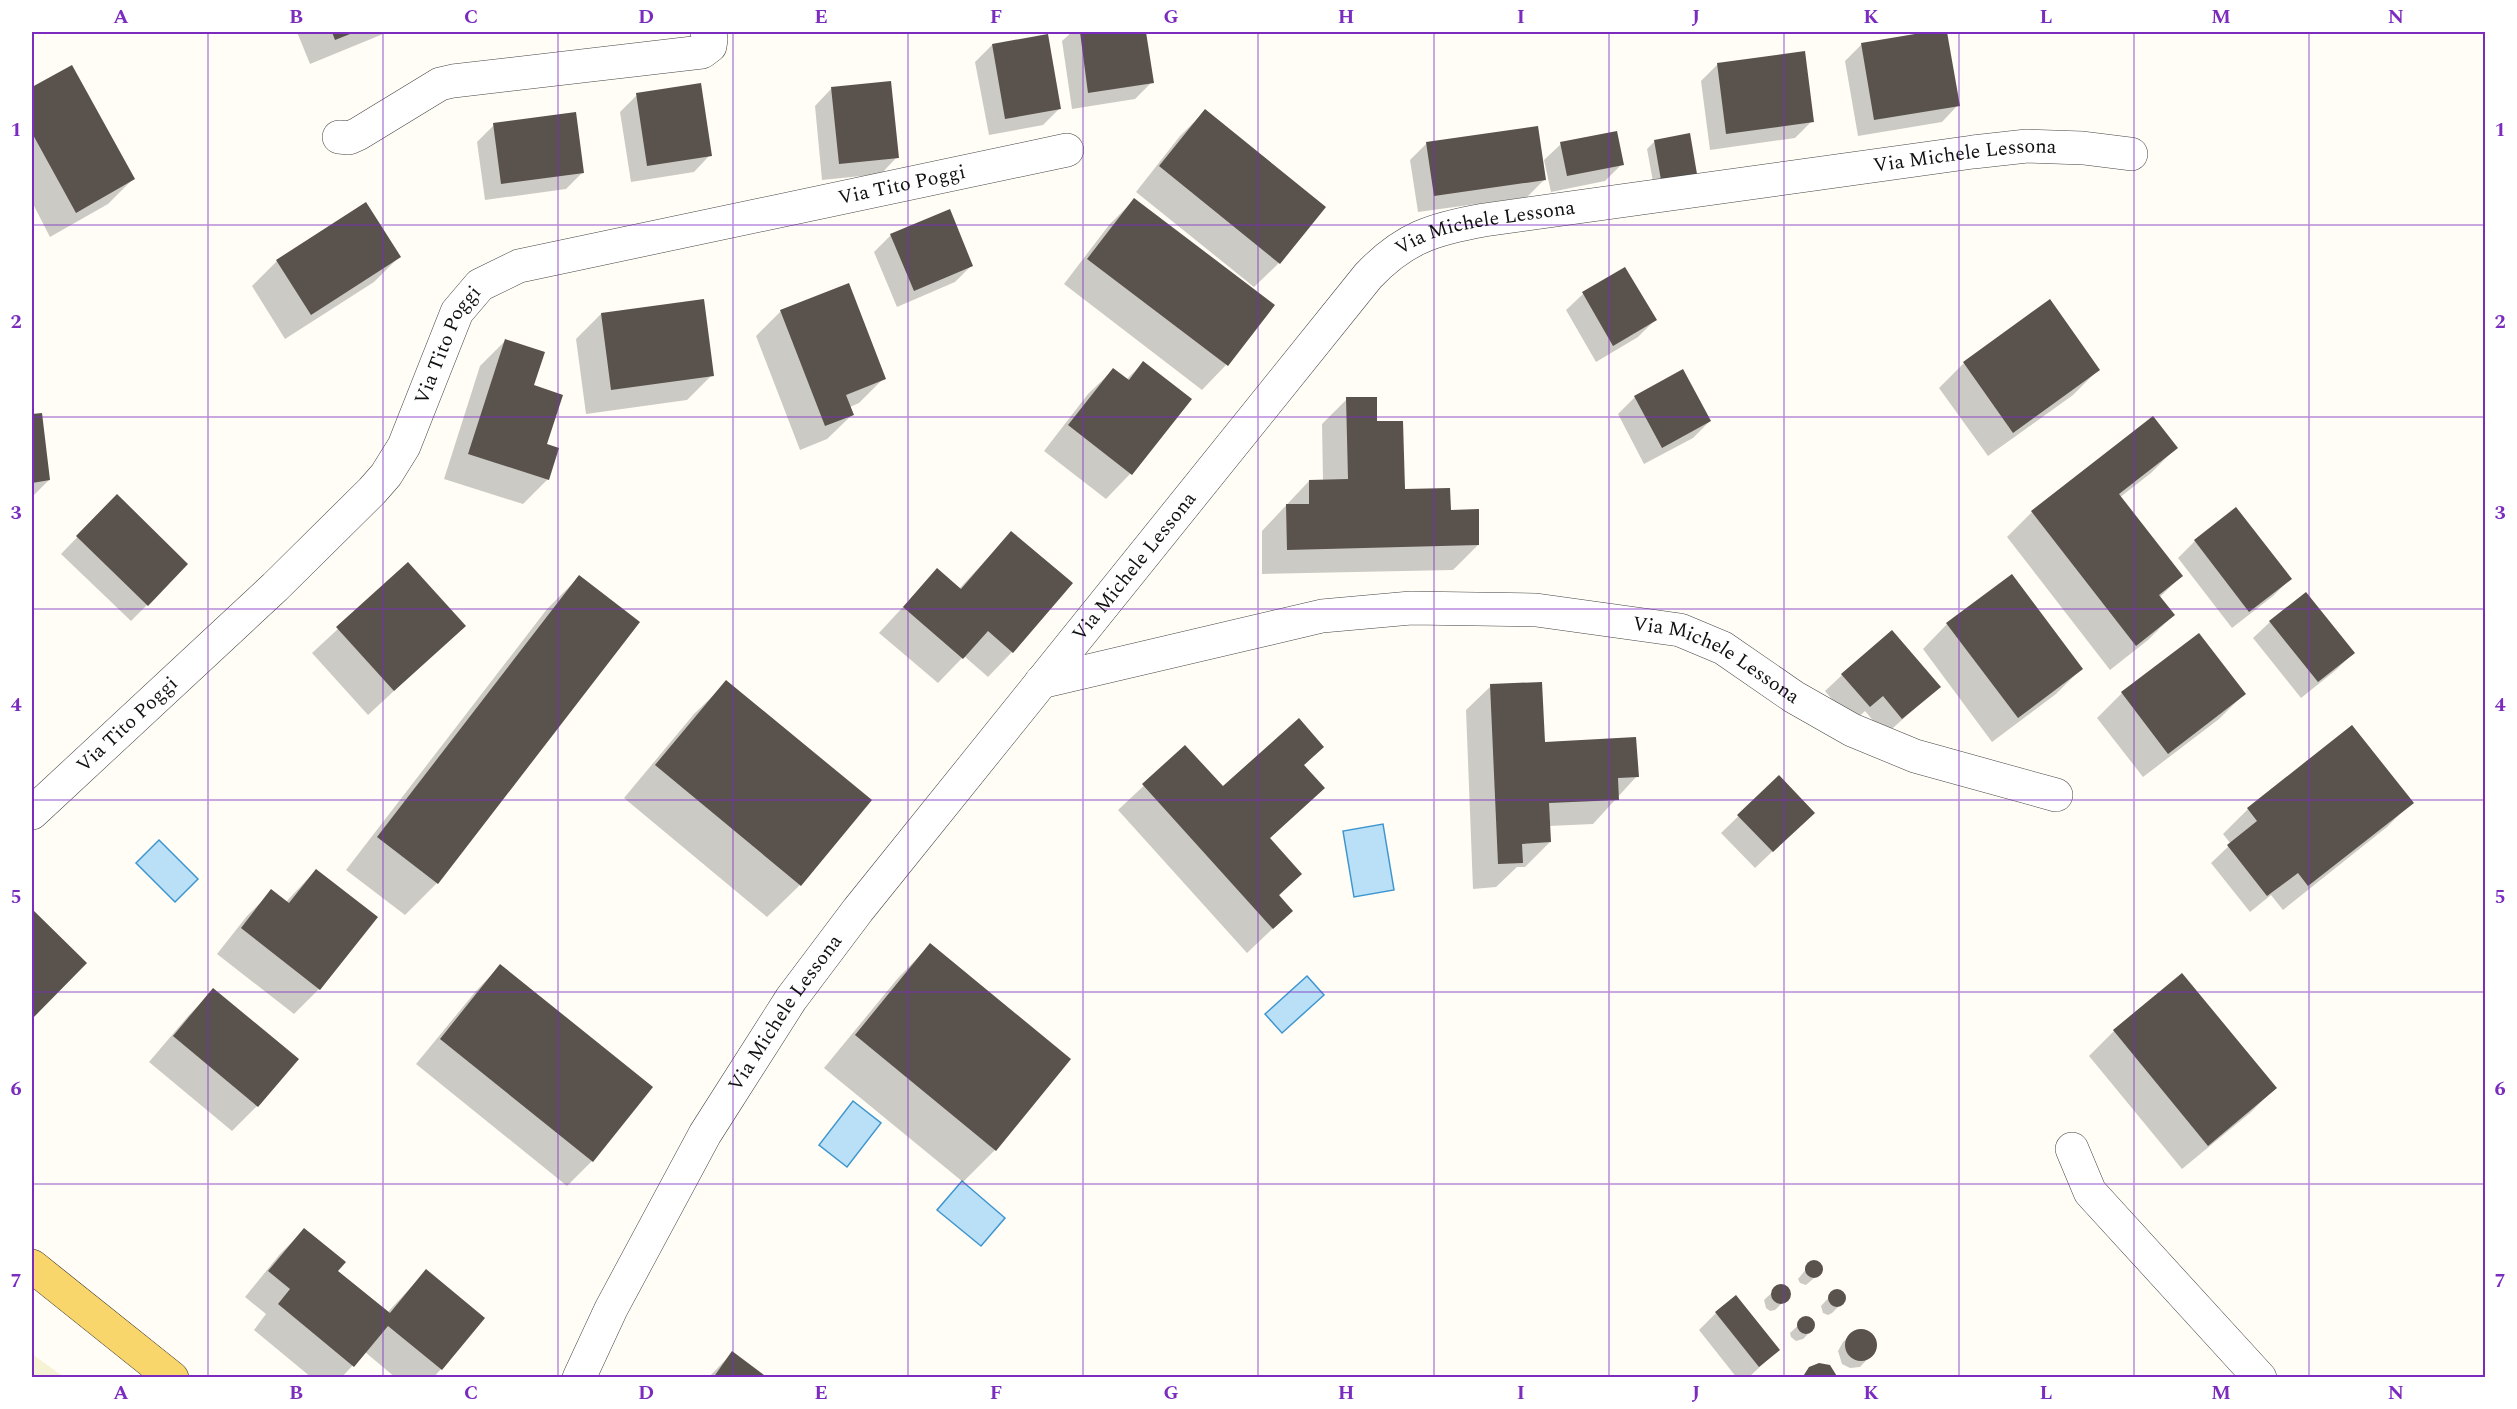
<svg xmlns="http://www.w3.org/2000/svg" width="2517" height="1409" font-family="Spectral,serif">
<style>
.farmland{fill:#f6f3d4}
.water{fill:#b9e0f7;stroke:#3f96cf;stroke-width:1.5}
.shadow{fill:#0003}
.building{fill:#5a524d}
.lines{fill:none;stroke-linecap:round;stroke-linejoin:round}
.minor-casing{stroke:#444;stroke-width:34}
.major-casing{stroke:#222;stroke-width:34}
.minor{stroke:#fff;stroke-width:33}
.major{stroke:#f9d66b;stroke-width:33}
.grid{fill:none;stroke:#7b2cbf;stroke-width:1.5;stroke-opacity:0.55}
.labels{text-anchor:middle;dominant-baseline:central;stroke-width:6;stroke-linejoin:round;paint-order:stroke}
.street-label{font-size:20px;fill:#111;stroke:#fff}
.neatline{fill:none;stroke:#7b2cbf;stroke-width:2}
.grid-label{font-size:20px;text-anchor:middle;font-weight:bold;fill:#7b2cbf}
</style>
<rect width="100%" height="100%" fill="#fffdf5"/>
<path class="farmland" d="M32,1354L64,1377H32Z"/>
<path class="water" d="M1383,824L1394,890L1354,897L1343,831Z
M159,840L198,879L175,902L136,863Z
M1307,976L1324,995L1282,1033L1265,1014Z
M853,1101L881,1123L847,1167L819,1145Z
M962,1181L1005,1218L981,1246L937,1210Z"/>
<path class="shadow" d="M297,32H388L310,64Z
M1072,32H1144L1152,82L1135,99L1072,109L1062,41Z
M1935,32H1946L1958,105L1942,122L1858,136L1845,61L1862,44Z
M992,45L1060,108L1043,125L989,135L975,62Z
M1718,64L1812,121L1795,138L1710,150L1701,81Z
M71,67L133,179L108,204L50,237L32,202V89Z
M831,89L897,157L881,174L822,180L815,106Z
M637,95L710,155L694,172L631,182L620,112Z
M1205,111L1279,263L1254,287L1136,192L1180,136Z
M494,125L583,172L566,189L485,200L477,142Z
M1655,141L1695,173L1654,187L1647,149Z
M1427,143L1544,180L1527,197L1418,212L1410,160Z
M1561,144L1622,164L1605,181L1551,192L1544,160Z
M1134,200L1226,365L1202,390L1064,284L1109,225Z
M891,235L971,266L955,282L897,307L874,252Z
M399,257L374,282L285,339L252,286L277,261Z
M1625,269L1655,320L1638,337L1596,362L1566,310L1583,294Z
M2049,301L2098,370L2073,395L1988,456L1939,388L1964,363Z
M781,311L884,378L859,403L850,407L852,415L827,439L800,450L756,336Z
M601,314L712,375L687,400L586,414L576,339Z
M505,341L532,386L545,445L548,479L523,504L444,479L480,366Z
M1143,363L1190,399L1130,474L1106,499L1044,451L1088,394L1113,370L1126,380Z
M1635,397L1710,421L1693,438L1644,464L1618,414Z
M1347,399L1403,491L1449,511L1478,545L1453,570L1262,574V531L1309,481H1323L1322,424Z
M41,414L49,480L32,497V416Z
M2153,418L2176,448L2151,473L2119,498L2181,576L2159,598L2173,615L2148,640L2110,670L2007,537L2032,512Z
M117,496L147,605L131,621L61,554Z
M2236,509L2290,579L2273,596L2232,628L2178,558L2195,541Z
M1011,533L1012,652L988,677L964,656L938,683L879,633L937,570L959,589Z
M408,564L464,626L368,715L312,653Z
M579,577L437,883L405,915L346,870L547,609Z
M2270,622L2353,653L2336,670L2301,698L2253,638Z
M1947,624L2081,669L2056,694L1992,742L1923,649Z
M2199,635L2244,694L2219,719L2143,777L2097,718L2122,693Z
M1842,675L1939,687L1885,735L1865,711L1852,723L1825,691Z
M727,682L800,885L767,917L624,798L694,714Z
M1491,686L1543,743L1637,776L1593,824L1549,826L1550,842L1525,867H1517L1496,887L1473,889L1466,710Z
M1185,747L1223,789L1322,747L1303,766L1323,788L1269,839L1300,874L1278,897L1291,911L1247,953L1118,810Z
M1779,777L1796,829L1755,868L1721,833Z
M2411,803L2387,827L2283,910L2271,895L2250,912L2211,863L2231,844L2223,834L2248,809Z
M316,870L319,989L294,1014L217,954L247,916L272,891L286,902Z
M32,912L84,963L32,1017Z
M930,945L995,1150L963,1182L824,1068L898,978Z
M500,966L592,1161L567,1186L416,1064L476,991Z
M2182,975L2275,1088L2250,1113L2182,1169L2089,1056L2114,1031Z
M214,990L297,1059L257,1106L232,1131L149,1062L189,1015Z
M304,1230L336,1271L387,1313L426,1271L441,1369L433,1378H396L365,1352L341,1378H312L254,1330L266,1314L245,1297L280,1254Z
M1812,1262H1817L1821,1267V1272L1806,1285L1800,1283L1798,1279Z
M1779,1286L1788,1290V1297L1775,1310L1770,1311L1766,1308L1764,1300Z
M1837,1291L1844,1298L1841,1304L1832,1313L1828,1315L1823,1313L1821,1306L1833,1293Z
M1716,1313L1778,1350L1748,1378H1737L1699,1330Z
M1806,1318L1812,1321V1330L1803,1339L1796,1341L1791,1337L1790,1333Z
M1865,1331L1876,1341L1875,1351L1860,1367L1850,1368L1842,1364L1838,1351L1843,1342L1852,1334Z
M732,1353L766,1378H708Z"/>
<path class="building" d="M332,32H355L335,40Z
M1080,32H1146L1154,83L1088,93Z
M1927,32H1947L1960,106L1874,120L1861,43Z
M1048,34L1061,109L1005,119L992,44Z
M1805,51L1814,122L1726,134L1717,63Z
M72,65L135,179L76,213L32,133V87Z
M891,81L899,158L839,164L831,87Z
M701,83L712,156L647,166L636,93Z
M1205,109L1326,207L1280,264L1159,166Z
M576,112L584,173L501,184L493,123Z
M1538,126L1546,180L1434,196L1426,142Z
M1617,131L1624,165L1567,176L1560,142Z
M1690,133L1697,174L1661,180L1654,140Z
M1134,198L1275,305L1228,366L1087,259Z
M366,202L401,257L311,315L276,260Z
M950,209L973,266L914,291L890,234Z
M1625,267L1657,320L1613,346L1582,292Z
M849,283L886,379L846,395L854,415L825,426L780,310Z
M704,299L714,376L611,390L601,313Z
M2050,299L2100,370L2013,433L1963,362Z
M505,339L545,352L534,385L563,395L547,444L559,448L549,480L468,454Z
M1143,361L1192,399L1132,475L1068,425L1113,368L1129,380Z
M1683,369L1711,421L1662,448L1634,396Z
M1346,397H1377V421H1403L1405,489L1450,488L1451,510L1479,509V545L1287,550L1286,504H1309V480L1348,479Z
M42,413L50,480L32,483V414Z
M2153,416L2178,448L2119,494L2183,576L2159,595L2175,615L2136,646L2031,511Z
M117,494L188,564L148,606L76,536Z
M2236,507L2292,579L2249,612L2194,540Z
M1011,531L1073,583L1013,653L988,631L963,659L903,607L937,568L961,589Z
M408,562L466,626L394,691L336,627Z
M2012,574L2083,669L2018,718L1946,623Z
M579,575L640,622L438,884L377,837Z
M2306,592L2355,653L2318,682L2269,621Z
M1892,630L1941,687L1902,719L1883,696L1870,707L1841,674Z
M2199,633L2246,694L2168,754L2121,692Z
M726,680L872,800L801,886L655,765Z
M1542,682L1545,742L1636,737L1639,777L1618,778L1619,800L1549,803L1551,842L1522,844L1523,863L1498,864L1490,684Z
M1299,718L1324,747L1304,765L1325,788L1270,838L1302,874L1279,895L1293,911L1273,929L1142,784L1185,745L1223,786Z
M2352,725L2414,803L2308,886L2298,873L2267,896L2227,845L2257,821L2247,808Z
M1779,775L1815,813L1773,852L1737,815Z
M316,869L378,917L320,990L241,928L271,889L289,903Z
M32,909L87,963L32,1019Z
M930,943L1071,1059L996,1151L855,1035Z
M500,964L653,1087L593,1162L440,1039Z
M2182,973L2277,1088L2208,1146L2113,1030Z
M213,988L299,1059L258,1107L173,1036Z
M304,1228L346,1262L338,1271L390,1313L426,1269L485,1318L442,1370L388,1326L354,1367L278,1304L290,1289L268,1271Z
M1805 1269a9 9 0 1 1 18 0a9 9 0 1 1-18 0Z
M1771 1294a10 10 0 1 1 20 0a10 10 0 1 1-20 0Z
M1828 1298a9 9 0 1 1 18 0a9 9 0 1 1-18 0Z
M1736,1295L1780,1350L1759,1367L1715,1312Z
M1797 1325a9 9 0 1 1 18 0a9 9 0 1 1-18 0Z
M1845 1345a16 16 0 1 1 32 0a16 16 0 1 1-32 0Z
M732,1351L768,1378H713Z
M1819,1363L1830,1365L1838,1378H1802L1809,1367Z"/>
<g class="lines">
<defs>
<g id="minor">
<path d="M339,137L349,138L358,134L440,84L453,81L702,52L710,46L711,39L707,32"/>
<path id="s1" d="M1041,682L1322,616L1411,608L1536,610L1680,630L1723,648L1794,697L1852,730L1915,756L2056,795"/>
<path id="s2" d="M32,813L275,587L372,491L386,475L404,446L457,312L480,285L519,266L1067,150"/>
<path d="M2072,1149L2090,1192L2260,1378"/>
<path id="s3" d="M579,1378L611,1309L705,1134L791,999L858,910L1368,276C1404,238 1433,229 1484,220L1973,152L2027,146L2083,148L2131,154"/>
</g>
<path id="major" d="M32,1266L172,1378"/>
</defs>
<use href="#minor" class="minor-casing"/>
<use href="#major" class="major-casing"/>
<use href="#minor" class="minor"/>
<use href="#major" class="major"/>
</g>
<path class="grid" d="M208,32V1378M383,32V1378M558,32V1378M733,32V1378M908,32V1378M1083,32V1378M1258,32V1378M1434,32V1378M1609,32V1378M1784,32V1378M1959,32V1378M2134,32V1378M2309,32V1378M32,225H2486M32,417H2486M32,609H2486M32,800H2486M32,992H2486M32,1184H2486"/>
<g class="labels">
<g class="street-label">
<text stroke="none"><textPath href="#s3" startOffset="1977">Via Michele Lessona</textPath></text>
<text stroke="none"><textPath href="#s2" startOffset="1138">Via Tito Poggi</textPath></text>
<text stroke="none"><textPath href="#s3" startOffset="1491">Via Michele Lessona</textPath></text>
<text stroke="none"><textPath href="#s2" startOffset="634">Via Tito Poggi</textPath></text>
<text stroke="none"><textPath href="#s3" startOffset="987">Via Michele Lessona</textPath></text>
<text stroke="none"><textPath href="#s1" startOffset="693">Via Michele Lessona</textPath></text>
<text stroke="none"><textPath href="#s2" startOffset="130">Via Tito Poggi</textPath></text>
<text stroke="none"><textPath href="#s3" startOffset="420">Via Michele Lessona</textPath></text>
</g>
</g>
<rect width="2517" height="1409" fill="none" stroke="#ffffff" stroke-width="66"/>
<rect x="33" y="33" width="2451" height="1343" class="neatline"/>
<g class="grid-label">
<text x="121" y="23">A</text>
<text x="296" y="23">B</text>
<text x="471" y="23">C</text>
<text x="646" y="23">D</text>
<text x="821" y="23">E</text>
<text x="996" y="23">F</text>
<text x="1171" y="23">G</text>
<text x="1346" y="23">H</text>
<text x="1521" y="23">I</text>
<text x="1696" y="23">J</text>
<text x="1871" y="23">K</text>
<text x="2046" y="23">L</text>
<text x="2221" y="23">M</text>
<text x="2396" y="23">N</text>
<text x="16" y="136">1</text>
<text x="2500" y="136">1</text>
<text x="16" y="328">2</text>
<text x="2500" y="328">2</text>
<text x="16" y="519">3</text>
<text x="2500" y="519">3</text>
<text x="16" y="711">4</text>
<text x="2500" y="711">4</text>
<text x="16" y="903">5</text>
<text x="2500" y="903">5</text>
<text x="16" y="1095">6</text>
<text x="2500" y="1095">6</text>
<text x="16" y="1287">7</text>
<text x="2500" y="1287">7</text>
<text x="121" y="1399">A</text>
<text x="296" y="1399">B</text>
<text x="471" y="1399">C</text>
<text x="646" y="1399">D</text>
<text x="821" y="1399">E</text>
<text x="996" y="1399">F</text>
<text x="1171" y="1399">G</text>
<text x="1346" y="1399">H</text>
<text x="1521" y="1399">I</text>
<text x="1696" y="1399">J</text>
<text x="1871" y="1399">K</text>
<text x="2046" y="1399">L</text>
<text x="2221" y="1399">M</text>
<text x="2396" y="1399">N</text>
</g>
</svg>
